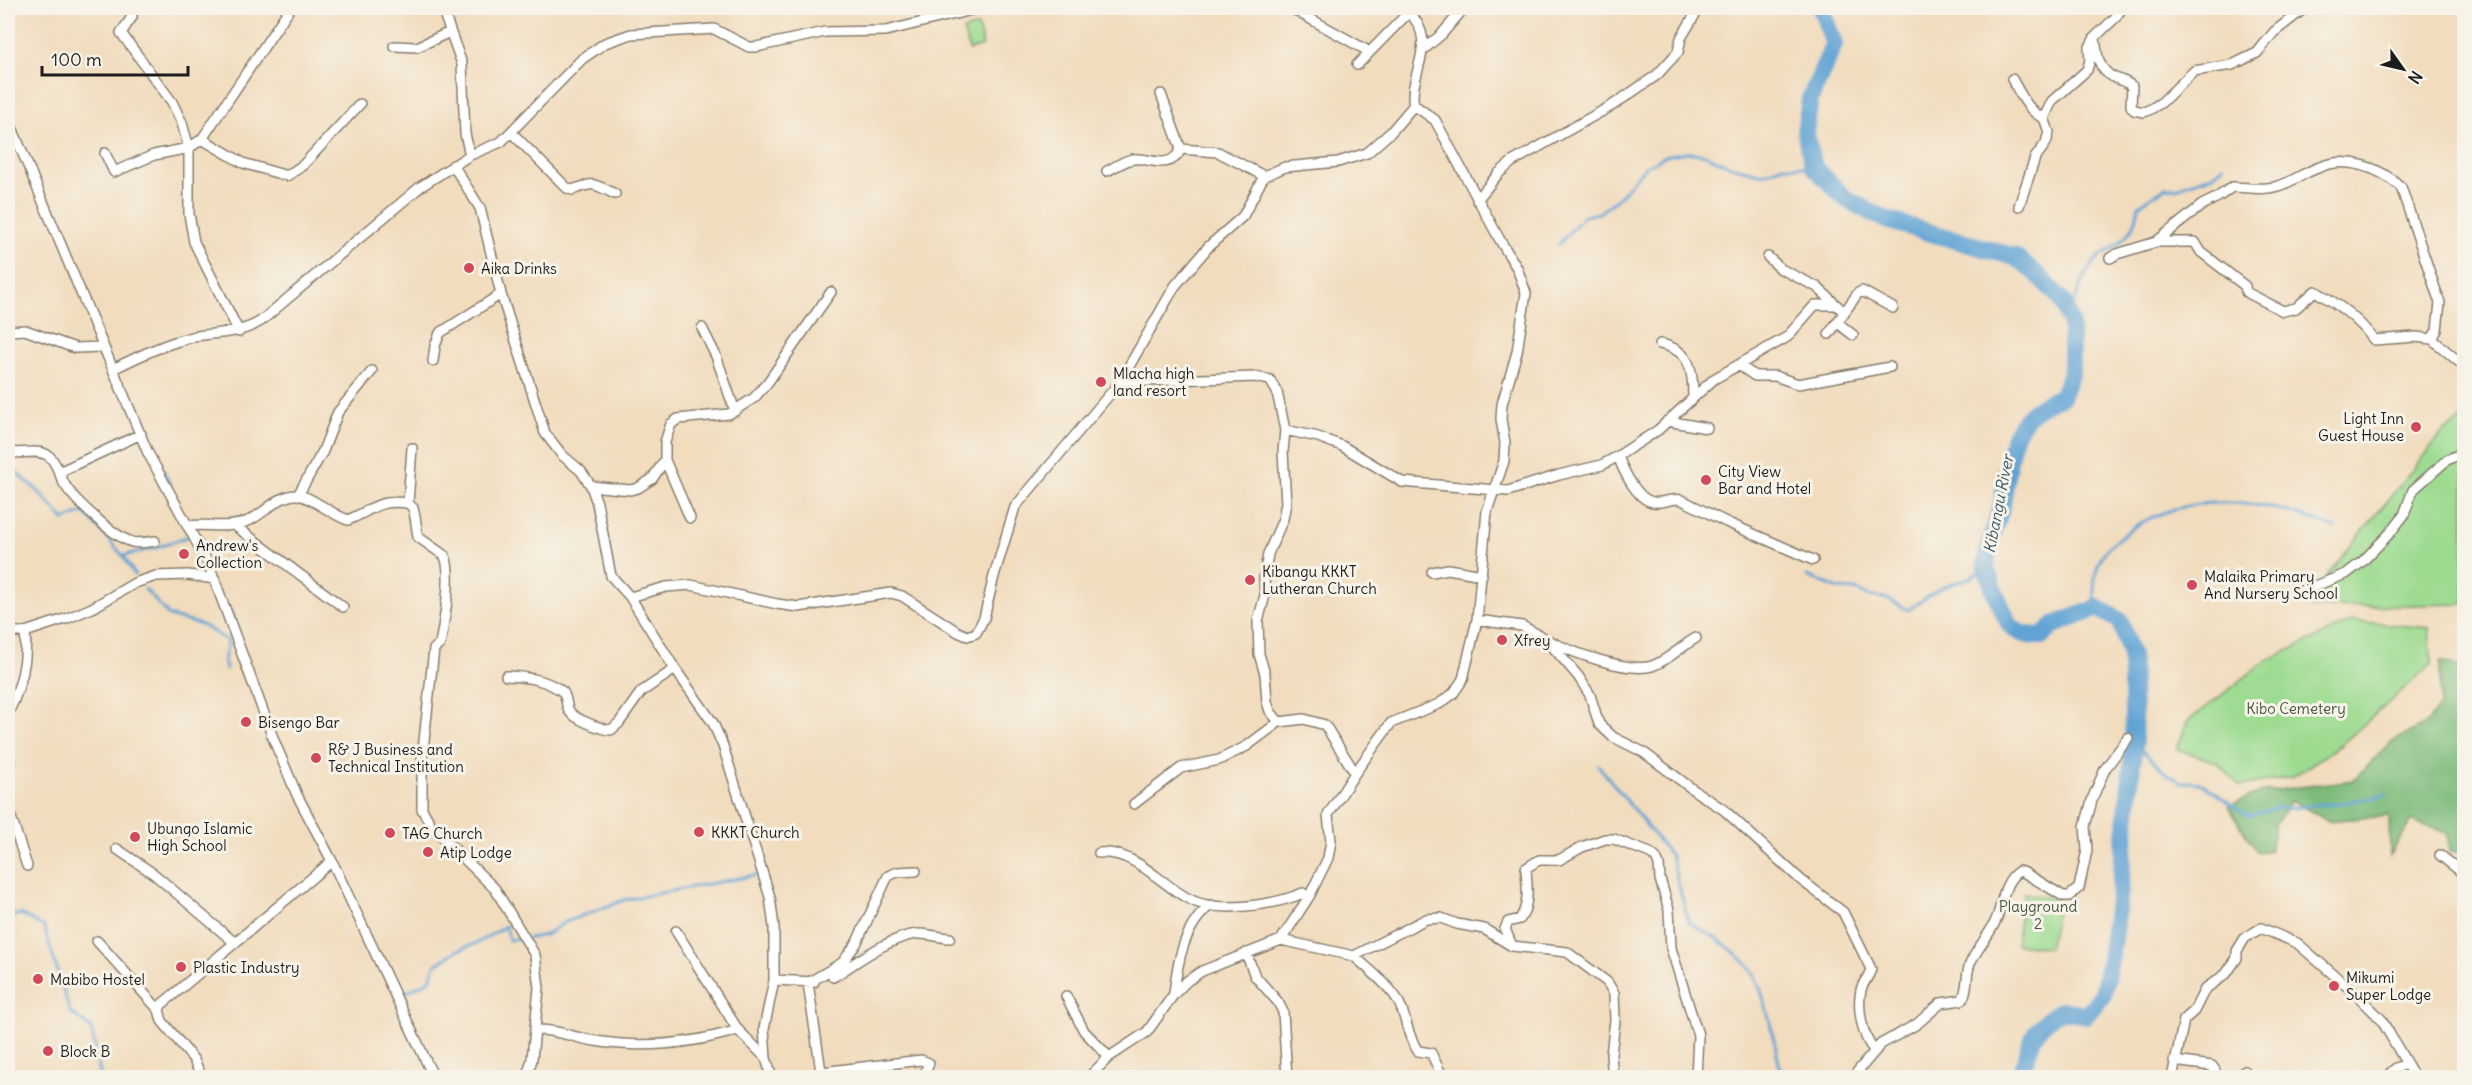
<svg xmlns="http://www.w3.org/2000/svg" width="2472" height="1085" font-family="Delius,sans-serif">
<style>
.green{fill:#9cdb90;stroke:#5c7c56;stroke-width:1.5}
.forest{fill:#7dbb7a;stroke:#4c6c4b;stroke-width:1.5}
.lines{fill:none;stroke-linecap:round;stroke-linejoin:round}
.stream{stroke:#60a3d4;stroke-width:3}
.river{stroke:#60a3d4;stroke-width:18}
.minor-casing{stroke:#867c6c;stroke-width:12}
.minor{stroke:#fff;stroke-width:9}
.poi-dot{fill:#d1495b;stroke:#f7f3e8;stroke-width:2}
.labels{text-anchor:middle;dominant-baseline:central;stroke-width:6;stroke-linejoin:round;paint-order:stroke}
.poi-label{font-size:15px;fill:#1c1c1c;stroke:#f7f3e8;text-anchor:start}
.park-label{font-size:15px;fill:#42553f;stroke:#f7f3e8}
.water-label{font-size:16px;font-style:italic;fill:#3b596f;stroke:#f7f3e8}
</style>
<rect width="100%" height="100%" fill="#f7f3e8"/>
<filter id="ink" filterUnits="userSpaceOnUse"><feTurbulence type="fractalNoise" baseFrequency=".0167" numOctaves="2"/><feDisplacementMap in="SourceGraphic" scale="12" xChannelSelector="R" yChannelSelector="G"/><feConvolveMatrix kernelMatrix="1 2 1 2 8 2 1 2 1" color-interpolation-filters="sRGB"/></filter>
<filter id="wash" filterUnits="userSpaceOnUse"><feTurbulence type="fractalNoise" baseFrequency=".008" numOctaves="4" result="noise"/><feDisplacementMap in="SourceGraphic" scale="24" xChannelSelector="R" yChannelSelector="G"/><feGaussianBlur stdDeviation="1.35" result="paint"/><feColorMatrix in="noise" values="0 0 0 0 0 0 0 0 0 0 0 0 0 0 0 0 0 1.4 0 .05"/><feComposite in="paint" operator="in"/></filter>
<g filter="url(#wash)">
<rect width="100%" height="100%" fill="#f1dcbd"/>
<path class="green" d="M978,26L983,46L969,50L963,30Z
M2464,418V604L2313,607L2328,574L2444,431Z
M2352,621L2429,628L2432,664L2341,745L2292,777L2240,786L2216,762L2177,749L2187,722L2266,661Z
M2024,893L2059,900L2049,948L2016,944Z"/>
<path class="forest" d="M2440,661L2464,668V852H2450L2447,833L2411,821L2390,856L2389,816L2328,821L2291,800L2275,825L2270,850L2257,852L2228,806L2262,792L2354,780L2391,742L2427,723L2440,705Z"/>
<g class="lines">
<path class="stream" d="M1559,244L1584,216L1599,213L1617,199L1645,167L1665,156L1686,152L1706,155L1727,165L1762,174L1784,166L1814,167
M2068,315C2078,297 2082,273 2098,258C2102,253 2109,251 2114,247C2130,236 2137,224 2139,205L2165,188H2176L2213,175L2224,166
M140,422L170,484
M8,465L38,491L64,520L84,512L123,556L158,547L192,535
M123,556L135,575
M1807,576L1839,589L1855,590L1868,596L1885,598L1908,610L1940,588L1972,577L1985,567
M145,589L169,616L202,625L228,641L224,661L226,669
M2098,608C2090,585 2095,558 2114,542C2178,486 2263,498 2335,528
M231,611L237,627
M2134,743L2168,775L2182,782L2201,783L2248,816L2277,808H2296L2319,804H2336L2386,795
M1598,765L1671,856L1689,923C1712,935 1732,947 1749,967C1765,986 1776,1051 1782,1078
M8,766L14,763
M8,917L21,914L44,927L70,1012L91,1028L101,1078
M529,938L546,935L563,923L624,900L756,875
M397,997L430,980L435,965L456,951L477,943L506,926L509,940L522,939"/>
<path class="river" d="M1821,8L1834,44L1810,99L1805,132L1814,167L1846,199L1886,220L2015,257L2038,275L2062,300L2071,323V373L2061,397C2005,416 2011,456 2002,504C1998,523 1986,547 1986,566C1985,570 2007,621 2010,625C2018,635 2032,636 2043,636L2054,625L2098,608L2120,621L2131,655L2134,743L2120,888L2110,959L2103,995L2086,1015L2062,1010C2031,1028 2032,1040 2022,1072L2023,1078"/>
</g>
</g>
<g filter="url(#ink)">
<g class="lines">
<defs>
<path id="minor" d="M128,8L132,17L121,33L172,102L182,123L189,148V214L194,242L239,332
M442,8L462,64L465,134L470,155
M1291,8L1368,51
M1406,8C1433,37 1421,52 1414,86C1413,93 1412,98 1414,105
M2122,8L2115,18L2095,37C2097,53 2097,69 2113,77C2119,80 2126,81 2132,86L2131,106L2134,110L2144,112L2151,109L2162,102L2194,71L2232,65L2257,53L2274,32L2305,8
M394,46L417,47L450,32
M1423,50L1442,34L1464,8
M1357,65L1410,11
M2012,79C2020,93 2029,113 2044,118L2049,132L2046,143L2035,158L2019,206
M1161,94L1181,149L1218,152L1264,176
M8,118L148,453L209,565L275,743L297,795L332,861L434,1078
M2044,118L2052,101L2087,70L2090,60L2089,49L2095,37
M512,133L567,188L572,190C596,181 593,184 615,194
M202,139L243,163L287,176L303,165L360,104
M105,153L114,172L154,155L189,148L202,139L290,8
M453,165L480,208L501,294L545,433L562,455L581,471L591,486L597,503L611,576L630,597L675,669L713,723L723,746L770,897L774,927V980L764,1029L766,1058L772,1078
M1107,171C1115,167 1125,160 1133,159C1149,157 1170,172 1181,149
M1477,200L1498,174L1512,162L1613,105L1657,75L1678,52L1681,38L1699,8
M2157,242H2195L2201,252L2245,286L2246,292L2283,311L2296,308L2315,291C2338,304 2358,318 2374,340L2416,337L2432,339
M1768,257L1781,269L1817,287L1844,312
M2110,258L2117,254L2156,242L2202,205L2218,197L2232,187C2247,187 2262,191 2278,186C2292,182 2305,172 2320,167C2347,156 2379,167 2401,187L2440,303L2437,330L2432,339L2464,366
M1838,323L1853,335
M702,328L716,356L735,411
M8,331L25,330L75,348L103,347
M1829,334L1858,293L1862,291L1893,308
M1660,344C1690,350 1693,369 1693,396
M433,361L435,346L440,333L501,294
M1740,366L1755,376H1775L1798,384L1890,367
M113,369C139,356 168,342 197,336C220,332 241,334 261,321L420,187L470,155L501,142L582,59L605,43L631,34L714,29L749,47H756L825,32L886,31L980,8
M1120,382L1255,377L1270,380L1277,392L1285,430L1283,452L1286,503L1283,519L1268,554L1264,577L1265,595L1258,621L1259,654L1265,674L1267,702L1270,711L1279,722L1304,719L1325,725L1355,773
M1667,421L1707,428
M1285,430L1318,437L1342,446L1402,482L1508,491L1559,475L1602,465L1618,456L1658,430L1714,379L1787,337L1815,305H1835
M8,452C20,455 38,448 49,456C57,463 59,475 65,485C75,501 114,537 132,542C139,544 148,542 155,541
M1618,456C1623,470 1637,500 1653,502C1663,504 1672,497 1682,500L1726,522L1813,560
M665,460L690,518
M59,472L141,434
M591,486L630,490L638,488L652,479L665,460V442L671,424L678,419L729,414L754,398L768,382L831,292
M298,495L323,451L338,412L372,371
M408,503L412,448
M234,525L343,607
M187,526C208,523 228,530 248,521C263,515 279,494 297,495C311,496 332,515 348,520C373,510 377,499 408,503L413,508L415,517L418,537L445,556C453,576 444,623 440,644L434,649L422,759V809L432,827L495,889L535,955L539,988L532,1059L527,1078
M1432,572L1448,569L1482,575
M2299,592L2346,574L2363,561L2390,533L2404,515L2413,490L2447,460L2464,452
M630,597L666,587L691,585L777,604L798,607L891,593L902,596L958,632L967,636L976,633L984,618L994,576L1015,507L1120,382L1175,286L1209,246L1243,216L1264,176L1285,167L1338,162L1367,153L1391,132L1414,105
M1477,620L1522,626L1546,639L1578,676L1590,695L1599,724L1613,737L1643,752L1695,791L1724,810L1801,880L1843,912L1871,969C1869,977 1863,982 1861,990C1857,1007 1862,1037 1874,1050
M8,632H25L68,618L92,608L135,583L156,576L188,575L215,579
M1548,640C1570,652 1628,673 1652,666C1667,661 1682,646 1696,638
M506,676C527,677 546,679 563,692C567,698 566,706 569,711C574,719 603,730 611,730L619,723L641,692L675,669
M8,713C21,686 28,662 25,632
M1134,804L1181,768L1219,760L1247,746L1279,722
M8,808L27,866
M117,849L154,874L235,943
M1099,853C1135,850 1160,884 1189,899C1217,914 1275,905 1303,893
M2440,855L2464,874
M676,931L738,1030L766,1058
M1281,940L1354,956L1426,919L1441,918L1457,924L1484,929L1512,946L1567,952L1607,982L1614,993L1615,1020L1611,1055L1613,1078
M97,941L159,1010
M1512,946L1505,929L1508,922L1520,919C1530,904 1527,886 1526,868L1539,860H1559L1582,847L1605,839H1614L1624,843L1650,853L1656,858L1659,865L1660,879L1669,910L1671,948L1698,1035L1696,1078
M1246,953L1255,976L1278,1002L1283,1012L1287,1078
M1354,956C1367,968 1388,984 1397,999C1407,1016 1406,1035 1418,1051L1431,1053L1443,1078
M833,977C856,963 889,937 917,934C928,933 939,938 950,938
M774,980L814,982
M1174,994C1177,963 1184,925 1211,905
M1066,996L1084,1031L1109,1057
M535,1030C557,1029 574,1038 595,1041C644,1049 691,1044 738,1030
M2174,1061L2212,1066L2215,1070L2214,1078
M822,1072L921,1060L929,1063L923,1078
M202,1078L194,1060L162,1021L159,1010L161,1005L332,861
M822,1078L808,983L842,963L856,944L888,876L897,872L916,871
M1088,1078L1109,1057L1147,1032L1174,994L1187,981L1202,971L1281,940L1310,895L1328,858L1331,841L1328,815L1355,773L1391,723L1439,704L1453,694L1463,679L1477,620L1487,511L1504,461L1505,443L1501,419L1502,404L1517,352L1526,293L1517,268L1501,242L1435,120L1414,105
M1852,1078L1881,1044L1917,1024L1941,1003L1962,1000C1969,989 1965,975 1970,964C1977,948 1989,936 1996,920C2003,903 2003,881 2019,871L2025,873L2063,896H2069L2079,888L2087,850L2085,826L2093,797L2105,769L2128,738
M2172,1078L2184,1020L2194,1011L2205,989L2226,974L2237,958V951L2245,938L2261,928L2297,943L2356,994L2381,1019L2415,1078
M2236,1078L2245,1071L2248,1078
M2385,1078L2396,1068L2406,1064"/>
</defs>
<use href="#minor" class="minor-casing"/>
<use href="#minor" class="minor"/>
</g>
</g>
<g class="poi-dot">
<circle cx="469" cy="268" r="6"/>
<circle cx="1101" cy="382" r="6"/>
<circle cx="2416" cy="427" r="6"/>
<circle cx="1706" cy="480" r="6"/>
<circle cx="184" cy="554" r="6"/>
<circle cx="1250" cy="580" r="6"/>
<circle cx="2192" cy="585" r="6"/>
<circle cx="1502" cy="640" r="6"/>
<circle cx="246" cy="722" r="6"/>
<circle cx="316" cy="758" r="6"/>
<circle cx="699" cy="832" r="6"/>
<circle cx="390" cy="833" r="6"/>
<circle cx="135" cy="837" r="6"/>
<circle cx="428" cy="852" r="6"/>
<circle cx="181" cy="967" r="6"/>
<circle cx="38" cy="979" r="6"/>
<circle cx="2334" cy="986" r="6"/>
<circle cx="48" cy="1051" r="6"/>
</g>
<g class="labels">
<g class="poi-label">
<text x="481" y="268">Aika Drinks</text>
<text x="1113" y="373">Mlacha high<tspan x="1113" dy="17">land resort</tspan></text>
<text x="2404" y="418" text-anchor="end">Light Inn<tspan x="2404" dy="17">Guest House</tspan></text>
<text x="1718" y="471">City View<tspan x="1718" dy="17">Bar and Hotel</tspan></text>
<text x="196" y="545">Andrew's<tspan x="196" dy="17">Collection</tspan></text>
<text x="1262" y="571">Kibangu KKKT<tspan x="1262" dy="17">Lutheran Church</tspan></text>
<text x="2204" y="576">Malaika Primary<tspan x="2204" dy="17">And Nursery School</tspan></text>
<text x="1514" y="640">Xfrey</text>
<text x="258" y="722">Bisengo Bar</text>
<text x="328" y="749">R&amp; J Business and<tspan x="328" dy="17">Technical Institution</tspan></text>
<text x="147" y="828">Ubungo Islamic<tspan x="147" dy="17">High School</tspan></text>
<text x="711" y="832">KKKT Church</text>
<text x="402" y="833">TAG Church</text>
<text x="440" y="852">Atip Lodge</text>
<text x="193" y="967">Plastic Industry</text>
<text x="2346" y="977">Mikumi<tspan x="2346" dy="17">Super Lodge</tspan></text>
<text x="50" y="979">Mabibo Hostel</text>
<text x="60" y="1051">Block B</text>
</g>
<g class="park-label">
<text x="2296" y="708">Kibo Cemetery</text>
<text x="2038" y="906">Playground<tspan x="2038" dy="17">2</tspan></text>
</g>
<g class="water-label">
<text transform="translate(1998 504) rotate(-79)">Kibangu River</text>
</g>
</g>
<rect width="2472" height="1085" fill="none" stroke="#f7f3e8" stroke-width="30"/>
<g transform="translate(2403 69) rotate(124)" stroke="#f7f3e8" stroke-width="4.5" paint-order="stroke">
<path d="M0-4.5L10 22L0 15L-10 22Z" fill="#1c1c1c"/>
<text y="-9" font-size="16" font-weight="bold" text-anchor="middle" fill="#1c1c1c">N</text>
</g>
<path d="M42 66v9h146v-9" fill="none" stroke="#1c1c1c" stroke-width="3"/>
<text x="51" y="66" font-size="18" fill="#1c1c1c" stroke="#f7f3e8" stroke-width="4.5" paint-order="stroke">100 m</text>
</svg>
